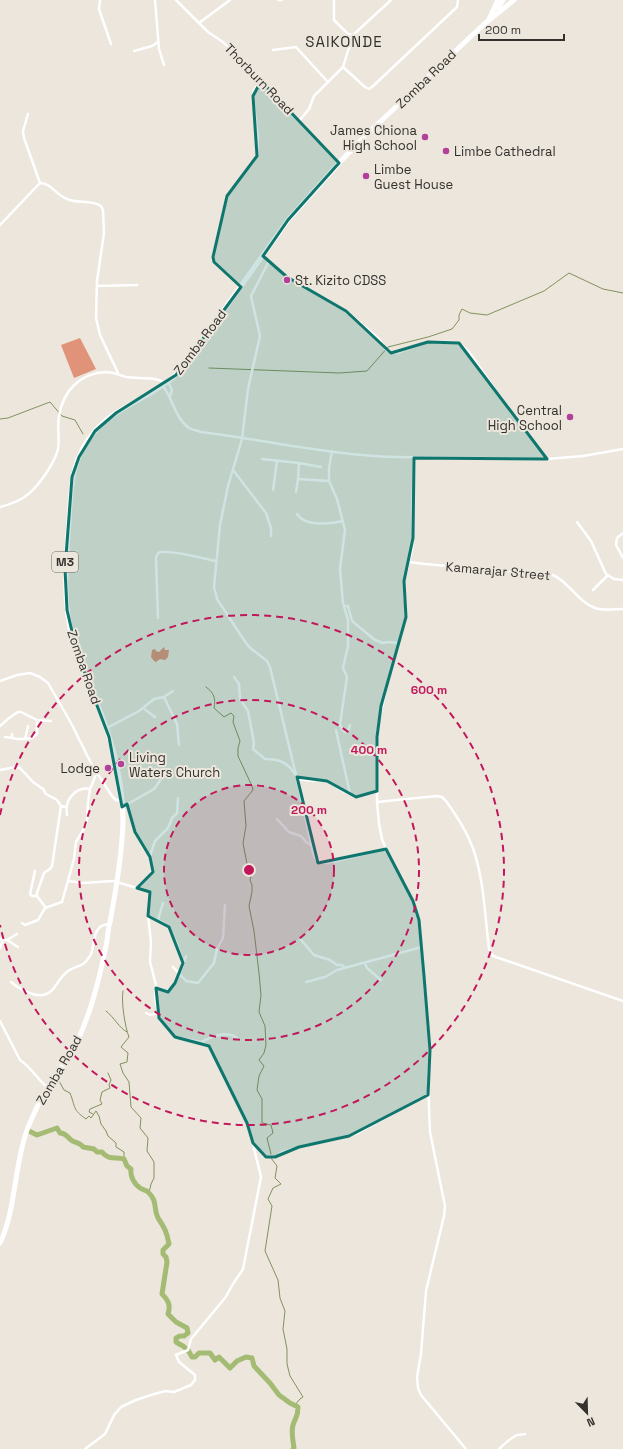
<svg xmlns="http://www.w3.org/2000/svg" width="623" height="1449" font-family="'Space Grotesk',sans-serif">
<style>
.forest{fill:#e09379}
.lines{fill:none;stroke-linecap:round;stroke-linejoin:round}
.stream{stroke:#82925e;stroke-width:1}
.river{stroke:#a4bb73;stroke-width:5}
.street{stroke:#fff;stroke-width:2.5}
.highway{stroke:#fff;stroke-width:5}
.marked{fill:#0f766e;fill-opacity:0.2;stroke:#0f766e;stroke-width:3;stroke-linejoin:round}
.ring{fill:none;stroke:#c2185b;stroke-width:2;stroke-dasharray:7 5}
.poi-dot{fill:#b23f99;stroke:#ece6dc;stroke-width:1.5}
.labels{text-anchor:middle;dominant-baseline:central;stroke-width:4;stroke-linejoin:round;paint-order:stroke}
.shield{fill:#ece6dc;stroke:#6a6762;stroke-width:1}
.shield-label{font-size:12px;font-weight:bold;fill:#33312d}
.street-label{font-size:13px;fill:#33312d;stroke:#ece6dc}
.poi-label{font-size:13px;fill:#33312d;stroke:#ece6dc;text-anchor:start}
.quarter-label{font-size:15px;letter-spacing:1px;fill:#33312d;stroke:#ece6dc}
.centre{fill:#c2185b;stroke:#ece6dc;stroke-width:2}
.ring-label{font-size:12px;text-anchor:middle;font-weight:bold;fill:#c2185b;stroke:#ece6dc;stroke-width:4;stroke-linejoin:round;paint-order:stroke}
</style>
<rect width="100%" height="100%" fill="#ece6dc"/>
<path class="forest" d="M80,338L96,369L74,378L61,345Z
M164,647L165,650H169L168,657L165,660L160,659L156,662L154,661L151,657L152,650L155,649L156,651L159,652Z"/>
<g class="lines">
<path class="stream" d="M209,368L339,373L367,371L388,347L428,337L452,329L459,320V315L462,309L470,313L487,315L544,291L569,273L603,289L623,293
M0,419L8,418L50,402L62,416L75,420L83,434
M206,687C214,693 216,698 214,708L224,717L231,713L234,716L233,722L240,741L238,748V756L252,786L253,790L244,801L246,826L243,843L247,864L252,873L250,880L252,885V892L249,906L254,931L259,973L261,995L259,1012L265,1026L266,1045L264,1053L259,1060L264,1066L259,1076L257,1090L262,1099V1123L271,1125L273,1133L267,1138L271,1154
M123,991C121,1002 125,1027 129,1037L121,1047L128,1053L127,1062L120,1064L123,1073L129,1082L131,1107L141,1118L140,1128L148,1138L147,1151L154,1162V1178L151,1184L149,1193
M106,1011C114,1017 119,1028 127,1032
M59,1081L64,1090L70,1093C76,1108 72,1109 86,1119L89,1116L91,1118L96,1111L99,1116L101,1124L106,1131L108,1136L116,1143V1147L124,1152V1159
M93,1114L89,1112L90,1109L102,1104L100,1100L102,1092L110,1088L109,1085L111,1080L108,1073
M271,1158L277,1166L275,1178L281,1184L273,1188L268,1199L272,1206L265,1251L278,1280L280,1298L285,1311L283,1329L287,1349V1364L290,1376L303,1397L300,1399L295,1405"/>
<path class="river" d="M29,1131L37,1135L57,1128L60,1133C66,1133 66,1136 71,1140C75,1143 80,1142 83,1147L94,1149L97,1152H102C108,1160 115,1157 124,1159L127,1166L131,1169C130,1176 134,1184 140,1188C143,1190 146,1190 148,1192C158,1201 153,1208 158,1218C164,1227 167,1232 169,1244L163,1250V1254L166,1257L167,1262L162,1294C168,1300 171,1305 168,1314L176,1322L187,1328L188,1333L184,1336H180L176,1338V1342L181,1345
M183,1346L188,1350L192,1357H195L199,1353H210L215,1360L219,1357L230,1368L237,1361L246,1357L252,1358L254,1366L270,1383L279,1395L290,1403L298,1407C298,1417 296,1416 293,1425C291,1432 293,1441 294,1448L293,1449"/>
<path class="street" d="M100,0L99,9L111,44
M155,0L159,49L164,65
M176,0L208,32L223,42L339,163
M278,0H282
M334,0V20L348,34L353,35
M199,23L230,0
M273,50L296,47L327,81
M134,51L152,46L158,42
M343,67L365,87L369,89L372,87L457,7L458,0
M28,114L23,131L24,138L40,183
M299,121L309,109L314,96L343,67L353,35L391,0
M0,225L40,183C51,183 56,195 67,199C78,204 91,199 101,206L103,210L104,233L97,281L96,318L100,335L118,373
M263,256L287,277L346,311L379,339L386,350L391,353H397L428,342H451L459,343L469,352L503,401L546,458
M269,261L251,296L260,336L248,389L242,439L228,486L220,525L214,587L217,599L244,640L249,647L267,661L270,667L297,779L313,853C316,861 318,863 327,863L386,849
M97,286L137,285
M241,287L214,262L213,257L227,196L257,156L258,138L253,96L254,90L261,81
M168,382L172,390L170,396
M163,386C173,399 175,418 189,428C193,430 198,431 201,432C266,440 330,455 395,457L547,459L583,456L623,449
M332,451L329,468V481L337,499L345,530L340,569L343,603L348,620V646L343,668L347,677L340,724L342,729L345,732L348,731L350,725
M414,458L412,510L413,538L412,550L404,581L406,617L390,672L379,720L377,737V802L379,824L382,839L386,849L413,901L419,920L430,1050L428,1082L430,1132L445,1206L444,1216L426,1291L421,1354L417,1377L418,1388L421,1395L466,1449
M262,459L299,463L298,479L329,481
M299,463L321,467
M233,470L266,513L271,528V536
M273,490L277,461
M296,492L298,479
M0,507C8,505 16,502 23,498C36,490 54,465 58,449C60,438 57,427 59,416C63,391 80,373 106,372C113,372 119,375 126,377C138,379 155,376 165,383
M297,514C305,527 330,524 343,521
M577,522L591,541L606,574L614,579L623,580
M623,533L617,538L616,545L623,558
M409,562L425,564L553,575C569,582 578,602 595,608C603,611 614,609 623,609
M593,590L608,575
M344,606H348L352,621L375,640L383,643L388,642L398,643
M158,618L156,559C156,557 157,555 158,553C165,548 206,559 216,561
M234,677L239,684L240,699L248,711L254,743L253,749L265,759C279,759 287,762 295,774
M0,681L17,675L30,673L40,677L48,683L71,723L92,765L112,796L116,800L121,801
M164,697L173,691
M143,708L155,717
M0,726L9,718L18,712H21L37,720L51,721
M107,728L139,711L154,699L164,697L177,724L179,745
M336,730L350,794
M12,734V738L17,739H25L28,726
M5,737L12,738
M25,739L32,738L37,734V720
M0,770L15,767L20,768L33,782L43,789L46,794L57,800L61,806L66,807
M297,779L313,781L317,780L327,781L343,791L356,797L377,791
M377,802L437,796L442,797L446,801C456,815 466,830 472,846C484,876 485,918 489,949L493,956L623,1001
M127,804L135,832L143,847L150,857L152,870L151,874L140,884L137,888L149,892L150,894L148,916L151,942L150,962L156,985L155,997L158,1013L160,1020L175,1037L201,1042L209,1046L247,1123L253,1143L266,1157H275L282,1152L299,1147L332,1140L358,1133L419,1099L428,1095
M126,805L154,789L161,779
M67,815C64,801 75,786 90,789
M277,819L289,832L301,836L306,842L311,845
M150,856L155,841L168,828L172,818L177,813L178,798
M35,871L30,894L32,896H37
M68,881L83,883L113,881L137,888
M46,908L37,896V893L44,873L50,869L52,866L61,806
M148,916C156,919 163,921 168,927C174,934 181,954 183,963
M158,920L163,903
M22,923L25,925L38,920L45,908L62,902L74,859L76,842L85,827L87,820L88,802L90,789L97,772
M0,939L7,940L17,934
M7,940L18,947
M301,940L314,955L330,960L337,965H342L345,968
M0,948L3,940
M365,963L367,968L381,980
M173,967L186,981L198,983L214,963L217,949L223,938L225,905
M11,982C22,991 43,1003 54,988C58,982 62,975 68,971C78,964 82,969 90,956C96,947 90,925 109,924
M306,982L325,977L337,970L422,947
M156,988L167,991C176,986 183,966 186,956
M146,1013L150,1015L158,1013
M0,1021L20,1060C31,1067 37,1079 47,1087
M201,1042C213,1036 229,1029 239,1040
M85,1449L105,1434L114,1415L121,1407L136,1400L151,1395L165,1391L174,1392L191,1385L195,1380V1375L179,1362L176,1355L188,1350L191,1339L225,1298L233,1284L243,1269L261,1177L253,1144
M499,1449C502,1446 514,1435 518,1435C521,1434 523,1435 525,1434"/>
<path class="highway" d="M498,8L503,0
M489,19L498,0
M0,1243C16,1210 14,1166 27,1130C33,1115 40,1100 48,1087C58,1072 69,1058 77,1042C92,1010 100,976 107,941C108,935 108,928 110,922C116,889 122,855 123,821C123,785 114,747 101,713C91,689 80,666 73,641C62,598 66,565 69,521C71,487 71,458 95,431C113,410 141,401 163,385C171,380 178,373 184,366L288,220L339,163L365,136L483,25L514,0"/>
</g>
<path class="marked" d="M261,81L339,163L288,220L263,256L287,277L346,311L391,353L428,342L459,343L547,459L414,458L413,538L404,581L406,617L381,706L377,737V791L356,797L327,781L297,777L318,863L386,849L413,901L419,920L424,976L430,1050L428,1095L349,1136L299,1147L275,1157H266L253,1143L247,1123L209,1046L175,1037L159,1018L156,988L168,992L175,983L183,963L169,927L148,916L150,892L137,888L153,872L150,857L135,832L127,804L122,807L109,737L77,653L67,610L65,569L72,477L79,457L95,431L116,413L176,375L241,287L214,262L213,257L227,196L257,156L253,96Z"/>
<circle cx="249" cy="870" r="85" fill="#c2185b" fill-opacity=".12"/>
<g class="ring">
<circle cx="249" cy="870" r="85"/>
<circle cx="249" cy="870" r="170"/>
<path d="M0 815A255 255 0 1 1 0 925"/>
</g>
<g class="poi-dot">
<circle cx="425" cy="137" r="4"/>
<circle cx="446" cy="151" r="4"/>
<circle cx="366" cy="176" r="4"/>
<circle cx="287" cy="280" r="4"/>
<circle cx="570" cy="417" r="4"/>
<circle cx="121" cy="764" r="4"/>
<circle cx="108" cy="768" r="4"/>
</g>
<g class="labels">
<rect class="shield" x="52" y="552" width="26" height="20" rx="3"/>
<g class="shield-label">
<text x="65" y="562">M3</text>
</g>
<g class="street-label">
<text transform="translate(259 79) rotate(46)">Thorburn Road</text>
<text transform="translate(426 79) rotate(-44)">Zomba Road</text>
<text transform="translate(200 342) rotate(-53)">Zomba Road</text>
<text transform="translate(498 571) rotate(5)">Kamarajar Street</text>
<text transform="translate(84 667) rotate(71)">Zomba Road</text>
<text transform="translate(59 1070) rotate(-60)">Zomba Road</text>
</g>
<g class="poi-label">
<text x="417" y="130" text-anchor="end">James Chiona<tspan x="417" dy="15">High School</tspan></text>
<text x="454" y="151">Limbe Cathedral</text>
<text x="374" y="169">Limbe<tspan x="374" dy="15">Guest House</tspan></text>
<text x="295" y="280">St. Kizito CDSS</text>
<text x="562" y="410" text-anchor="end">Central<tspan x="562" dy="15">High School</tspan></text>
<text x="129" y="757">Living<tspan x="129" dy="15">Waters Church</tspan></text>
<text x="100" y="768" text-anchor="end">Lodge</text>
</g>
<g class="quarter-label">
<text x="344" y="41">SAIKONDE</text>
</g>
</g>
<circle cx="249" cy="870" r="6" class="centre"/>
<g class="ring-label">
<text x="429" y="694">600 m</text>
<text x="369" y="754">400 m</text>
<text x="309" y="814">200 m</text>
</g>
<g transform="translate(587 1413) rotate(157)" stroke="#ece6dc" stroke-width="3" paint-order="stroke">
<path d="M0-3L7 15L0 10L-7 15Z" fill="#33312d"/>
<text y="-6" font-size="11" font-weight="bold" text-anchor="middle" fill="#33312d">N</text>
</g>
<path d="M479 34v6h85v-6" fill="none" stroke="#33312d" stroke-width="2"/>
<text x="485" y="34" font-size="12" fill="#33312d" stroke="#ece6dc" stroke-width="3" paint-order="stroke">200 m</text>
</svg>
